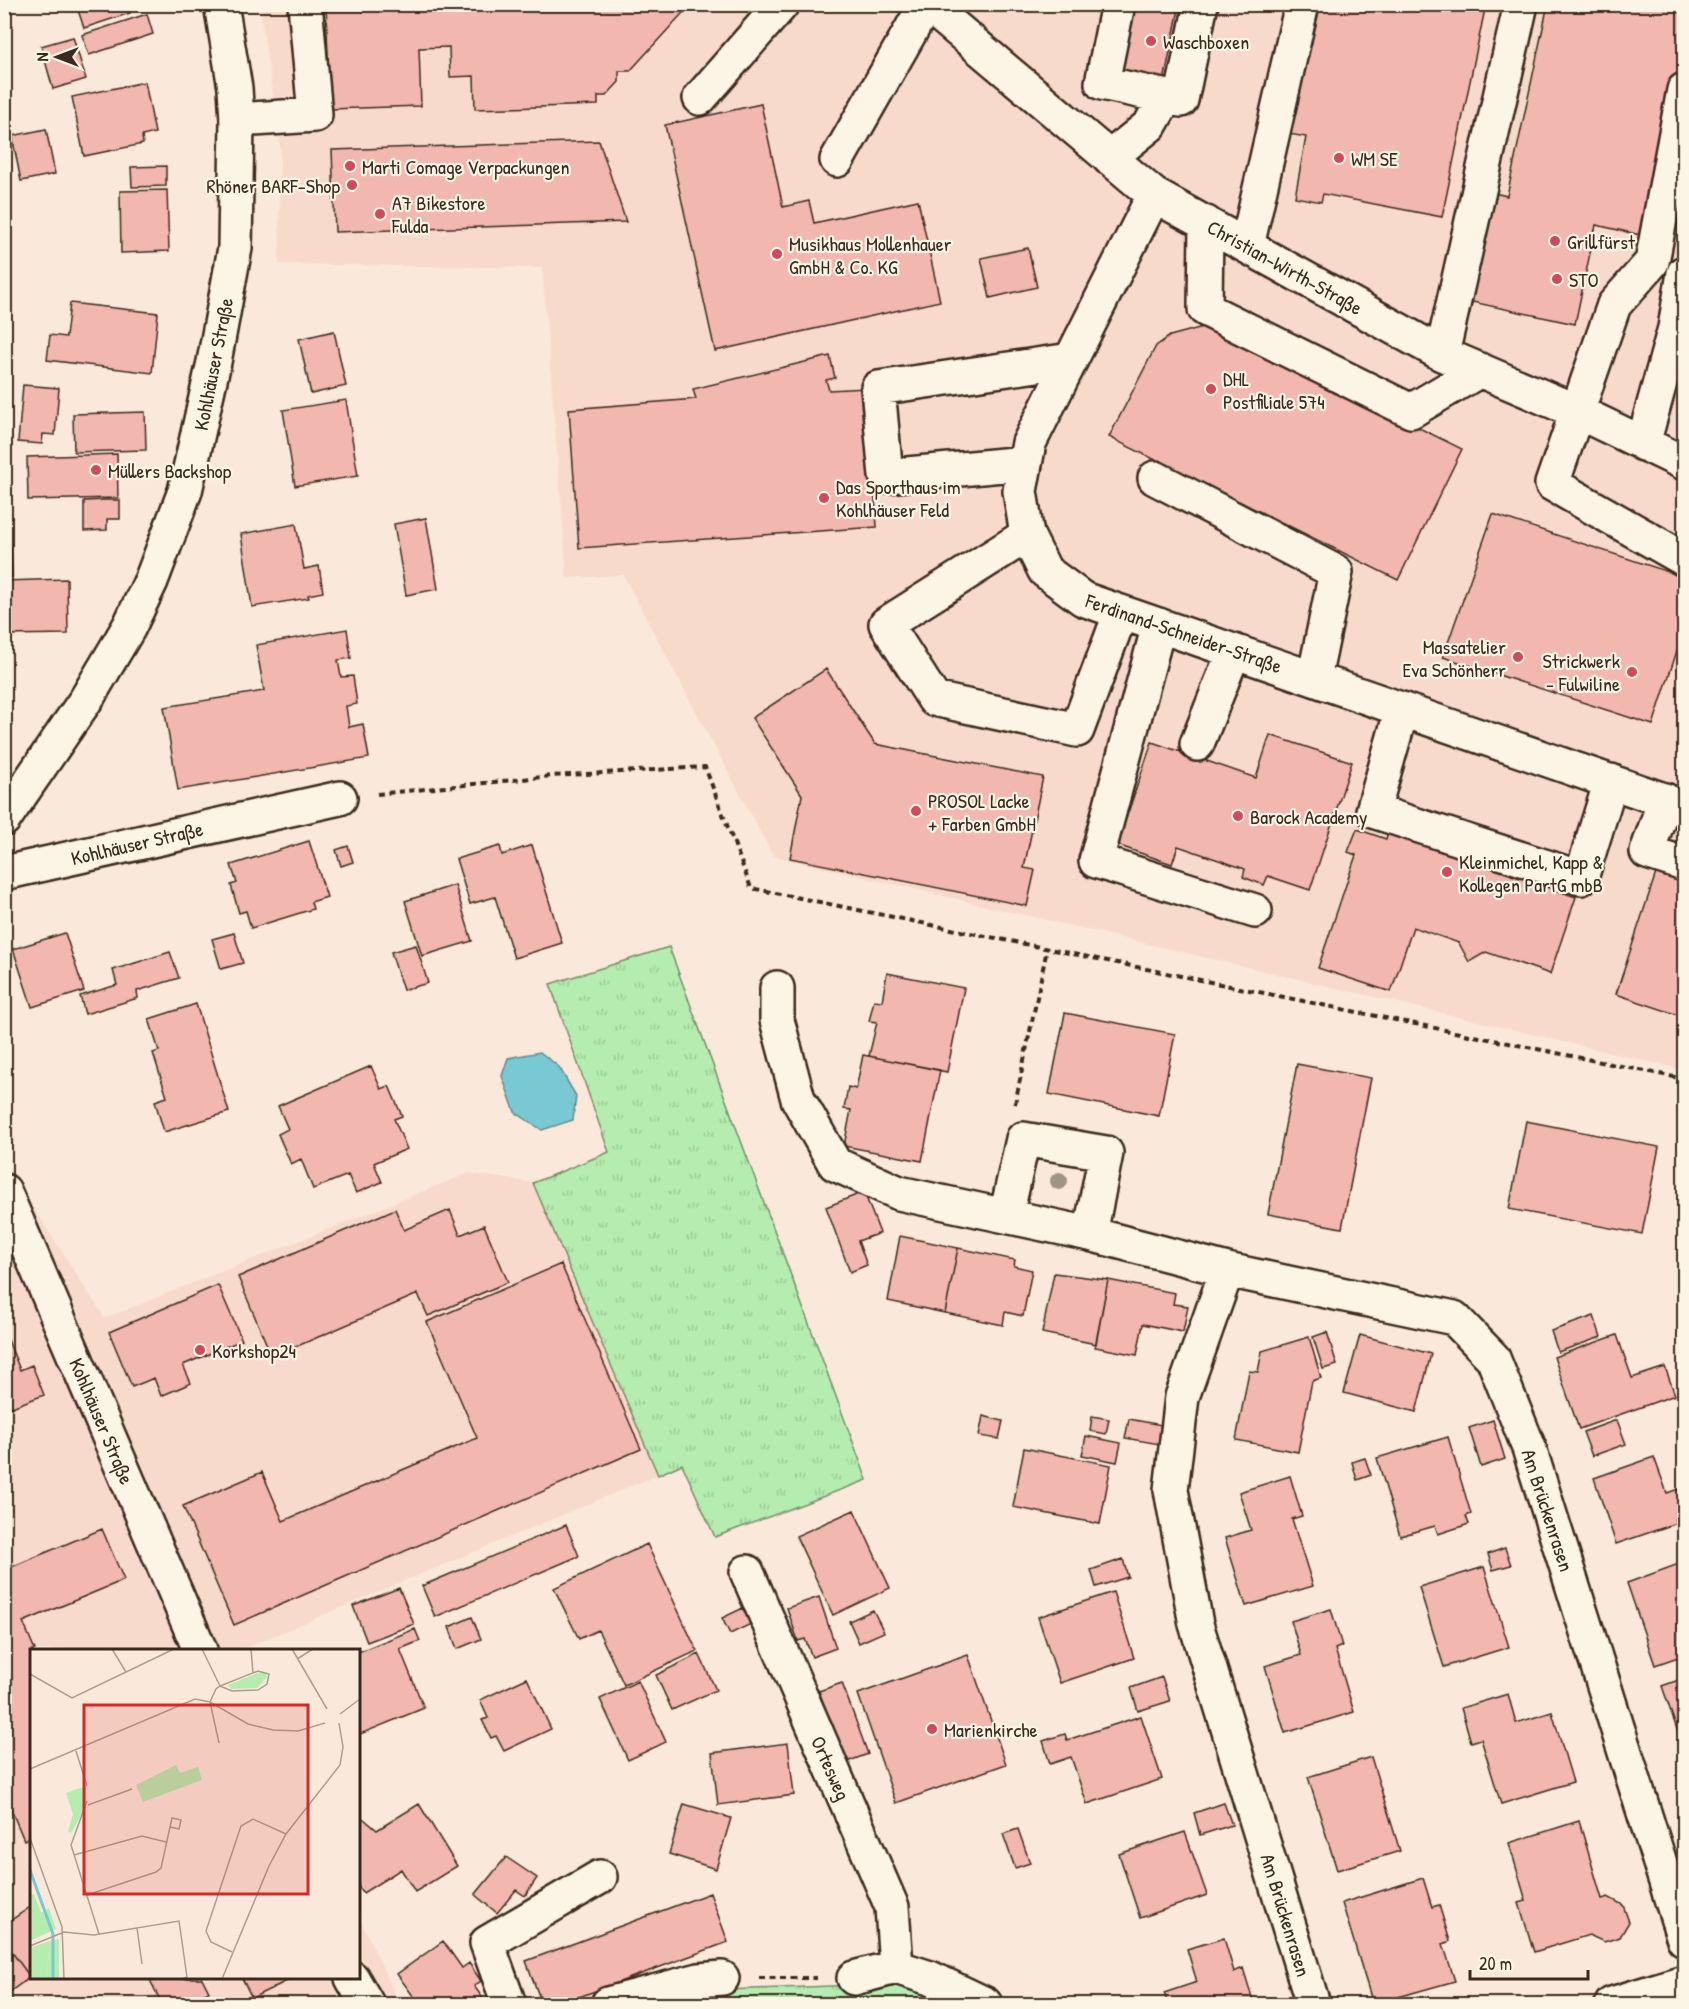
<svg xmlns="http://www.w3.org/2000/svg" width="1689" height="2009" font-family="'Patrick Hand',sans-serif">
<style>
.built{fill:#f8dacd}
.grass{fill:url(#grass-tufts);stroke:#788b66;stroke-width:1.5}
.water{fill:#79c9d4;stroke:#60898b;stroke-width:1.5}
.building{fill:#f2b7ae;stroke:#3b2a1e;stroke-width:1.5}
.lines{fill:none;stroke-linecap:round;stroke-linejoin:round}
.minor-casing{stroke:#3b2a1e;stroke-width:38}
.major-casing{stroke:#3b2a1e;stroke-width:38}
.path{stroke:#3b2a1e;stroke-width:4;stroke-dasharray:6 4.5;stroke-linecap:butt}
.minor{stroke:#fcf5e5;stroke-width:33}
.major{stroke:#fcf5e5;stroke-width:33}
.tree{fill:#9e9583}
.poi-dot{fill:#d1495b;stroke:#fcf5e5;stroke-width:2}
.labels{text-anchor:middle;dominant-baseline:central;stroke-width:4.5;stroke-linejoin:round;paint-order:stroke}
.poi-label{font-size:20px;fill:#3b2a1e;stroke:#fcf5e5;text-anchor:start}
.street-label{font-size:20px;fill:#3b2a1e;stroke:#fcf5e5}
.inset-river{fill:none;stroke:#79c9d4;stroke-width:3}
.inset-road{fill:none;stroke:#ae9d8f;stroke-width:1.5}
.view{fill:#d62828;fill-opacity:0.15;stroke:#d62828;stroke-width:3}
.inset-edge{fill:none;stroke:#3b2a1e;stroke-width:3}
</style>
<defs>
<pattern id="grass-tufts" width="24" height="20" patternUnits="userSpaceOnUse" patternTransform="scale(1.5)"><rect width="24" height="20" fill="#b5ecaf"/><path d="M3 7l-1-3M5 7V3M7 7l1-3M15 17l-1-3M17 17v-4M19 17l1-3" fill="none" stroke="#9dcb96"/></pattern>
</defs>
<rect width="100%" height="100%" fill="#fae9da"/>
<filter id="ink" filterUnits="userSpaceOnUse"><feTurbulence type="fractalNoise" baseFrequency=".0167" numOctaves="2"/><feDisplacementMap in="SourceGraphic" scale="12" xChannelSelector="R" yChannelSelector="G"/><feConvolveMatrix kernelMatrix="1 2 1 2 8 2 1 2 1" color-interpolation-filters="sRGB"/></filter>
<g filter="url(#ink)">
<path class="built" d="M259,5H1684V1070L773,856L623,575L567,578L542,268L279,264L280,143Z
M4,1162L105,1318L469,1173L533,1183L658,1475L240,1650H32V1978H358L359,1917L400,2004H5Z"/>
<path class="grass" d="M669,947L867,1480L715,1537L682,1464L658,1475L533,1183L609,1152L550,984Z
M908,1983L953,2004H730L726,1990Z"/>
<path class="water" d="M540,1052L559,1067L576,1096L573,1120L542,1130L515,1112L502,1076L508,1058Z"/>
<path class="building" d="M76,4H127L130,13L84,28Z
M326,4H691L630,71H619V82L606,96H598V105L475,109L474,76L450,77L449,47L419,48L421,106L330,109Z
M1136,4H1180L1163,86L1121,77Z
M1227,4H1251V9Z
M1316,4H1486L1442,217L1323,194L1321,202L1295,197L1306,137L1289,134Z
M1548,4H1684V50L1645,236L1596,225L1575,324L1463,300L1486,191L1507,196Z
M147,14L153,34L89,55L82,35Z
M73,37L86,79L53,89L41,46Z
M145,82L155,133L142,136L143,144L84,156L72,97Z
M761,104L783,207L809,201L814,223L918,200L940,301L715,351L665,125Z
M46,129L55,174L21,181L12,136Z
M599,141L626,222L335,232L332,150Z
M166,166V186L132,187L131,167Z
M167,190L169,251L121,253L120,191Z
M1028,248L1037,287L990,298L981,258Z
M70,303L158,313L152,373L47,360L50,335L66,337Z
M1203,327L1220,330L1462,449L1398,580L1109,437L1156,346L1170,336Z
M334,331L346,386L311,394L299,339Z
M830,356L835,378L826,380L829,390L867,388L877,527L579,548L569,409L696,399L693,389Z
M23,385L59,388L55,435L43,434L42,444L18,442Z
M346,400L358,476L295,486L283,410Z
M145,412L146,450L74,452L73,414Z
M117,454L118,498L28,500L27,457Z
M106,500H120V519H107V530L84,531V501Z
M1493,514L1684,577V629L1653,725L1443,657Z
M426,518L438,589L406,595L394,524Z
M296,524L304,569L319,566L323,592L308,595L309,598L252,607L241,534Z
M4,548H11L12,577H4Z
M67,579L68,634L4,635V581Z
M347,629L351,658L338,660L341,677L353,676L357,704L346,706L349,727L363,724L369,758L178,790L164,707L264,691L256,645Z
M826,669L875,744L1043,777L1024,868L1035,870L1027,906L790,858L802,795L752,718Z
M1270,735L1352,762L1310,890L1268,876L1264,885L1243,877L1245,869L1178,846L1172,864L1117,845L1152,742L1256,778Z
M1357,829L1386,839L1388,832L1488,867L1503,859L1511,875L1576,897L1550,974L1486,952L1469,962L1459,943L1413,927L1391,992L1318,968L1356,855L1348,852Z
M309,841L327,897L311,902L313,909L251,928L246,911L239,913L231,885L237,883L231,865Z
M532,845L562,943L514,958L495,897L470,904L456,859L500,846L502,855Z
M348,846L353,862L341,866L336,850Z
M1657,870L1684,879V1017L1616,994Z
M455,885L472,941L422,956L405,901Z
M65,933L84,991L32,1007L13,949Z
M234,933L243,963L221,969L212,939Z
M416,945L428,983L403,990L391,952Z
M170,952L179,978L137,991L138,998L85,1014L80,996L117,985L113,970Z
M887,973L964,988L947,1072L869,1056L877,1022L869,1021L874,1000L882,1001Z
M196,1004L229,1112L164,1132L155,1101L167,1097L153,1053L159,1051L149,1019Z
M1065,1013L1175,1034L1159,1116L1049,1094Z
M863,1055L940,1070L922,1161L844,1146L851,1110L844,1109L848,1087L856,1089Z
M1297,1064L1371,1078L1342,1228L1268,1214Z
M371,1066L381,1089L389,1086L402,1116L394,1119L407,1149L374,1163L382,1182L356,1193L348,1175L313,1189L301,1159L291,1164L278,1134L288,1129L278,1106Z
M1526,1121L1659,1147L1642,1234L1509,1209Z
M864,1192L880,1233L858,1241L867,1265L850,1272L826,1207Z
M395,1209L404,1230L450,1210L460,1235L484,1225L508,1282L428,1316L418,1294L272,1357L238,1277Z
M900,1236L958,1248L945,1313L888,1301Z
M958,1248L1015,1260L1014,1266L1032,1270L1023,1316L1005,1312L1003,1325L945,1313Z
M561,1264L641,1449L234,1625L183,1506L262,1472L283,1521L477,1438L427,1322Z
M1054,1273L1108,1280L1096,1344L1042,1333Z
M1108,1280L1175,1293L1173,1304L1188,1306L1183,1332L1143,1324L1137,1355L1095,1347Z
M218,1285L242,1340L183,1365L191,1383L161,1396L154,1378L132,1387L109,1332Z
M1594,1316L1601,1337L1558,1352L1551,1331Z
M4,1330L20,1370L32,1365L44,1395L4,1410Z
M1327,1332L1337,1365L1323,1369L1313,1337Z
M1360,1335L1431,1354L1416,1412L1344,1393Z
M1617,1335L1632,1378L1665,1367L1675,1395L1579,1429L1554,1357Z
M1309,1337L1321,1378L1312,1381L1298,1452L1236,1440L1249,1371L1258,1372L1262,1351Z
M983,1416L1003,1421L999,1439L979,1436Z
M1092,1416L1109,1419L1106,1434L1090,1431Z
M1129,1419L1162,1425L1159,1444L1125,1438Z
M1493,1420L1505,1459L1481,1467L1469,1428Z
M1617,1420L1626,1444L1592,1456L1583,1432Z
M1086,1436L1121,1443L1117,1462L1082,1455Z
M1448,1437L1471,1514L1466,1516L1469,1524L1438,1534L1435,1526L1400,1536L1377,1458Z
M1024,1448L1111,1465L1100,1524L1013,1507Z
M1654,1457L1667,1493L1684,1487V1515L1675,1518L1677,1523L1616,1544L1594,1478Z
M1365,1458L1371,1475L1357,1480L1352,1462Z
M1290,1476L1302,1516L1292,1519L1313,1586L1246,1606L1225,1538L1251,1530L1239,1492Z
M854,1510L890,1588L833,1615L796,1536Z
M566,1525L579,1556L435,1617L422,1586Z
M102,1529L124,1580L23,1622L35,1650H32V1837L24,1840L4,1793V1570Z
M647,1544L697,1651L624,1685L598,1630L579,1639L554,1588Z
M1505,1548L1511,1565L1493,1570L1488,1554Z
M1123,1559L1128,1577L1096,1587L1091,1570Z
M1684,1562V1655L1655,1665L1627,1583Z
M1484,1567L1509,1647L1444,1667L1419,1587Z
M399,1588L414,1624L367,1642L353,1606Z
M1113,1592L1134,1658L1060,1683L1038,1617Z
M819,1597L836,1648L812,1657L805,1639L798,1641L787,1608Z
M743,1608L751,1624L730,1634L722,1618Z
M1331,1609L1342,1646L1335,1649L1354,1712L1285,1733L1265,1666L1301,1655L1291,1621Z
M873,1610L884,1632L859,1643L849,1621Z
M472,1617L481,1639L457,1649L449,1627Z
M415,1629L420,1641L400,1649L424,1708L358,1735V1652Z
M699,1654L716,1690L672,1710L656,1675Z
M968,1655L1006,1764L896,1803L858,1694Z
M1162,1677L1170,1701L1138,1711L1131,1688Z
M527,1678L551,1729L504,1751L496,1736L491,1738L482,1720L488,1718L480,1700Z
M1684,1678V1744H1682L1662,1686Z
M638,1681L666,1742L628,1760L600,1699Z
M842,1683L868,1754L844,1763L819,1691Z
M1508,1694L1516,1723L1552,1712L1573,1782L1501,1804L1481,1739L1471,1742L1461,1708Z
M1141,1716L1162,1779L1087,1804L1071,1757L1050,1764L1043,1741L1065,1734L1067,1740Z
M788,1743L794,1795L718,1805L712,1753Z
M1371,1757L1400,1851L1337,1870L1308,1777Z
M1224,1803L1232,1825L1200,1835L1194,1813Z
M419,1804L457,1866L415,1892L401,1869L363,1893L358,1886V1814L377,1830Z
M684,1804L731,1818L716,1869L669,1854Z
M1579,1821L1602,1899L1608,1897L1623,1905L1629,1922L1620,1937L1604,1942L1589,1935L1534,1952L1519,1903L1526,1901L1509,1843Z
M1018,1829L1030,1863L1015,1868L1003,1834Z
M1185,1832L1207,1895L1140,1918L1119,1854Z
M506,1857L537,1878L525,1896L516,1890L497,1913L475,1895Z
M1423,1878L1432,1907L1439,1905L1450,1941L1443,1944L1455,1981L1373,2004L1342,1903Z
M710,1893L728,1942L560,2004H542L526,1961Z
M32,1906V1976L30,1977L4,1941V1925Z
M1224,1938L1234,1972L1243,1968L1254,2004H1168L1164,1993L1197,1982L1187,1949Z
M4,1941L30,1977L4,1996Z
M443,1941L462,1968L469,1963L481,1981L474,1986L487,2004H419L397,1974Z
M149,1978H202L209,1992L183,2004H162Z
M242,1978H293L252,1998Z
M8,1993L16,2004H4V1996Z
M724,1993L727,2004H683L682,2003Z"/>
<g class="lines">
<defs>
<path id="minor" d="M927,4L1154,195L1442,354L1578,412L1684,463
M1118,4L1102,83L1181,100L1201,4
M1684,90L1652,262L1614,305L1552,484L1684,559
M700,98L782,4
M237,120L315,115L305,4
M1109,158L1150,125L1166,97
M837,160L926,4
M1154,195L1029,443L1020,491L1027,535L1045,571L1083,599L1684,807
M1206,223L1205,309L1411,411L1480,370
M1247,246L1302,4
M1442,354L1521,4
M1643,444L1675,328L1684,273
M1025,463L886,476L878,388L1071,360
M1155,478L1336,572L1314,679
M1027,535L886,624L934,699L1077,730L1121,612
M1159,625L1096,861L1255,911
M1402,709L1373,811L1581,878L1611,781
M1197,744L1234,651
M1665,800L1647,852L1684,864
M4,873L340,798
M777,988V1020L798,1099L835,1164L899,1193L1006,1216
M1090,1234L1106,1153L1023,1139L1006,1216L1090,1234L1227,1270L1454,1318L1493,1358L1529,1448L1684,1939
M1227,1270L1182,1397L1171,1490L1196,1624L1313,2004
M747,1572L892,1907L896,1967
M854,1978L896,1967L930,1978L985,2004
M509,2004L487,1943L600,1877
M608,2004L699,1980L722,1978
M1612,2004L1684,1982"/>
<path id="major" d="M4,819L87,698L129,627L151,581L185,491L214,362L235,248L237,120L235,88L221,4
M4,1191L200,1650
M352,1978L367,2004"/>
</defs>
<use href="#minor" class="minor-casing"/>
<use href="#major" class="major-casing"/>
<path class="path" d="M377,794L552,776L705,767L751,888L1684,1079
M1015,1104L1047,949
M759,1978H817"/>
<use href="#minor" class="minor"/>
<use href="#major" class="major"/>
</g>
<circle class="tree" cx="1059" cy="1181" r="9"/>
</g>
<g class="poi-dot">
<circle cx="1151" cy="41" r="6"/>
<circle cx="1339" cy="158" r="6"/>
<circle cx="350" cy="166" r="6"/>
<circle cx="352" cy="185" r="6"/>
<circle cx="380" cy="214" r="6"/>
<circle cx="1555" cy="241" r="6"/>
<circle cx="777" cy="254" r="6"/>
<circle cx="1557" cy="279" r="6"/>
<circle cx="1211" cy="389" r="6"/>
<circle cx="96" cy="470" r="6"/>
<circle cx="824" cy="498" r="6"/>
<circle cx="1518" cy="657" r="6"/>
<circle cx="1632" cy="672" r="6"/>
<circle cx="916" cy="811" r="6"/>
<circle cx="1238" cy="816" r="6"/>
<circle cx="1447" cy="872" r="6"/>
<circle cx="200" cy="1350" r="6"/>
<circle cx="932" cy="1729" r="6"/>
</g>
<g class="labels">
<g class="poi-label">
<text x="1163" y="41">Waschboxen</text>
<text x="1351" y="158">WM SE</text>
<text x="362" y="166">Marti Comage Verpackungen</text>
<text x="340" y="185" text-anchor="end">Rhöner BARF-Shop</text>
<text x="392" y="202">A7 Bikestore<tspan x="392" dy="23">Fulda</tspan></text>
<text x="1567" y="241">Grillfürst</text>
<text x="789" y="243">Musikhaus Mollenhauer<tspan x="789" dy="23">GmbH &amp; Co. KG</tspan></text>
<text x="1569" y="279">STO</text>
<text x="1223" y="378">DHL<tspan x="1223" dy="23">Postfiliale 574</tspan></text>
<text x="108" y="470">Müllers Backshop</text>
<text x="836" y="486">Das Sporthaus im<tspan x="836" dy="23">Kohlhäuser Feld</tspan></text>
<text x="1506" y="646" text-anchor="end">Massatelier<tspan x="1506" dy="23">Eva Schönherr</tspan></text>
<text x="1620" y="660" text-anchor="end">Strickwerk<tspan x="1620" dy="23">- Fulwiline</tspan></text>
<text x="928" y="800">PROSOL Lacke<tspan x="928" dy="23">+ Farben GmbH</tspan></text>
<text x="1250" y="816">Barock Academy</text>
<text x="1459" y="861">Kleinmichel, Kapp &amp;<tspan x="1459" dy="23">Kollegen PartG mbB</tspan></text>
<text x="212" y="1350">Korkshop24</text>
<text x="944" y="1729">Marienkirche</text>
</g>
<g class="street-label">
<text transform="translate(1285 267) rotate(29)">Christian-Wirth-Straße</text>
<text transform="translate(213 364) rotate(-79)">Kohlhäuser Straße</text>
<text transform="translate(1184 633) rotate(19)">Ferdinand-Schneider-Straße</text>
<text transform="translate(137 843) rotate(-13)">Kohlhäuser Straße</text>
<text transform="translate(102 1421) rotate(67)">Kohlhäuser Straße</text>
<text transform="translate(1548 1510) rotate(72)">Am Brückenrasen</text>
<text transform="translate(831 1768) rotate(66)">Ortesweg</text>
<text transform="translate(1286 1915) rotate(73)">Am Brückenrasen</text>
</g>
</g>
<g transform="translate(30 1649)">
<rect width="330" height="330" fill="#fae9da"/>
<path d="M230,23H235L237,28L227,39L201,40L198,36ZM146,116L150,124L168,118L172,131L113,153L106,136ZM56,137V158L41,184L38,182L43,165L36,144ZM4,245L12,266L0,270V246ZM20,292L16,330H0V299Z" fill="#b5ecaf"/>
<path d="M19,259L26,280L0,292V270ZM29,290V330H16L20,292Z" fill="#b5ecaf"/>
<path class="inset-river" d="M0,221L23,285V330"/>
<path class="inset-road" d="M82,0L96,23M172,0L190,37M221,0L223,24M262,0L297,60M267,10L283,0M0,25L42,49L144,0M310,65L330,50M189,94L180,53L186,40L190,37L228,22L239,25L237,35L228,41L202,42L190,37M46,102L57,137M0,120L165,50L180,53L218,75L243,81L268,82L295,74M57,152L41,196L69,285M58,156L102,140M0,189L32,278L34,330M44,206L112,187L136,193M57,246L126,223L131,219L142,169L151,171L149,180L140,178M107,279L112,315M0,297L34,283L64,286L149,272L157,328L152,330M202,303L181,293L176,282L211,177L223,170L256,185M192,330L239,217L256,185L310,116L313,98L309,74"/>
<path class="view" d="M54,56H278V245H54Z"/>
<rect width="330" height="330" class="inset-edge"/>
</g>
<rect width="1689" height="2009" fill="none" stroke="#fcf5e5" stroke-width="24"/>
<rect x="12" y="12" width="1665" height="1985" fill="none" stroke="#3b2a1e" stroke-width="2" filter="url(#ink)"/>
<g transform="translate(57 57) rotate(270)" stroke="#fcf5e5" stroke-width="4.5" paint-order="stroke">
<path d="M0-4.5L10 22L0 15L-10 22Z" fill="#3b2a1e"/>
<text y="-9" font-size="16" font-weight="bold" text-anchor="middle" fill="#3b2a1e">N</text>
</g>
<path d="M1470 1970v9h118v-9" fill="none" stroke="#3b2a1e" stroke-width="3"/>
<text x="1479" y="1970" font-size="18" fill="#3b2a1e" stroke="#fcf5e5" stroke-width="4.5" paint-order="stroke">20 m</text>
</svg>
